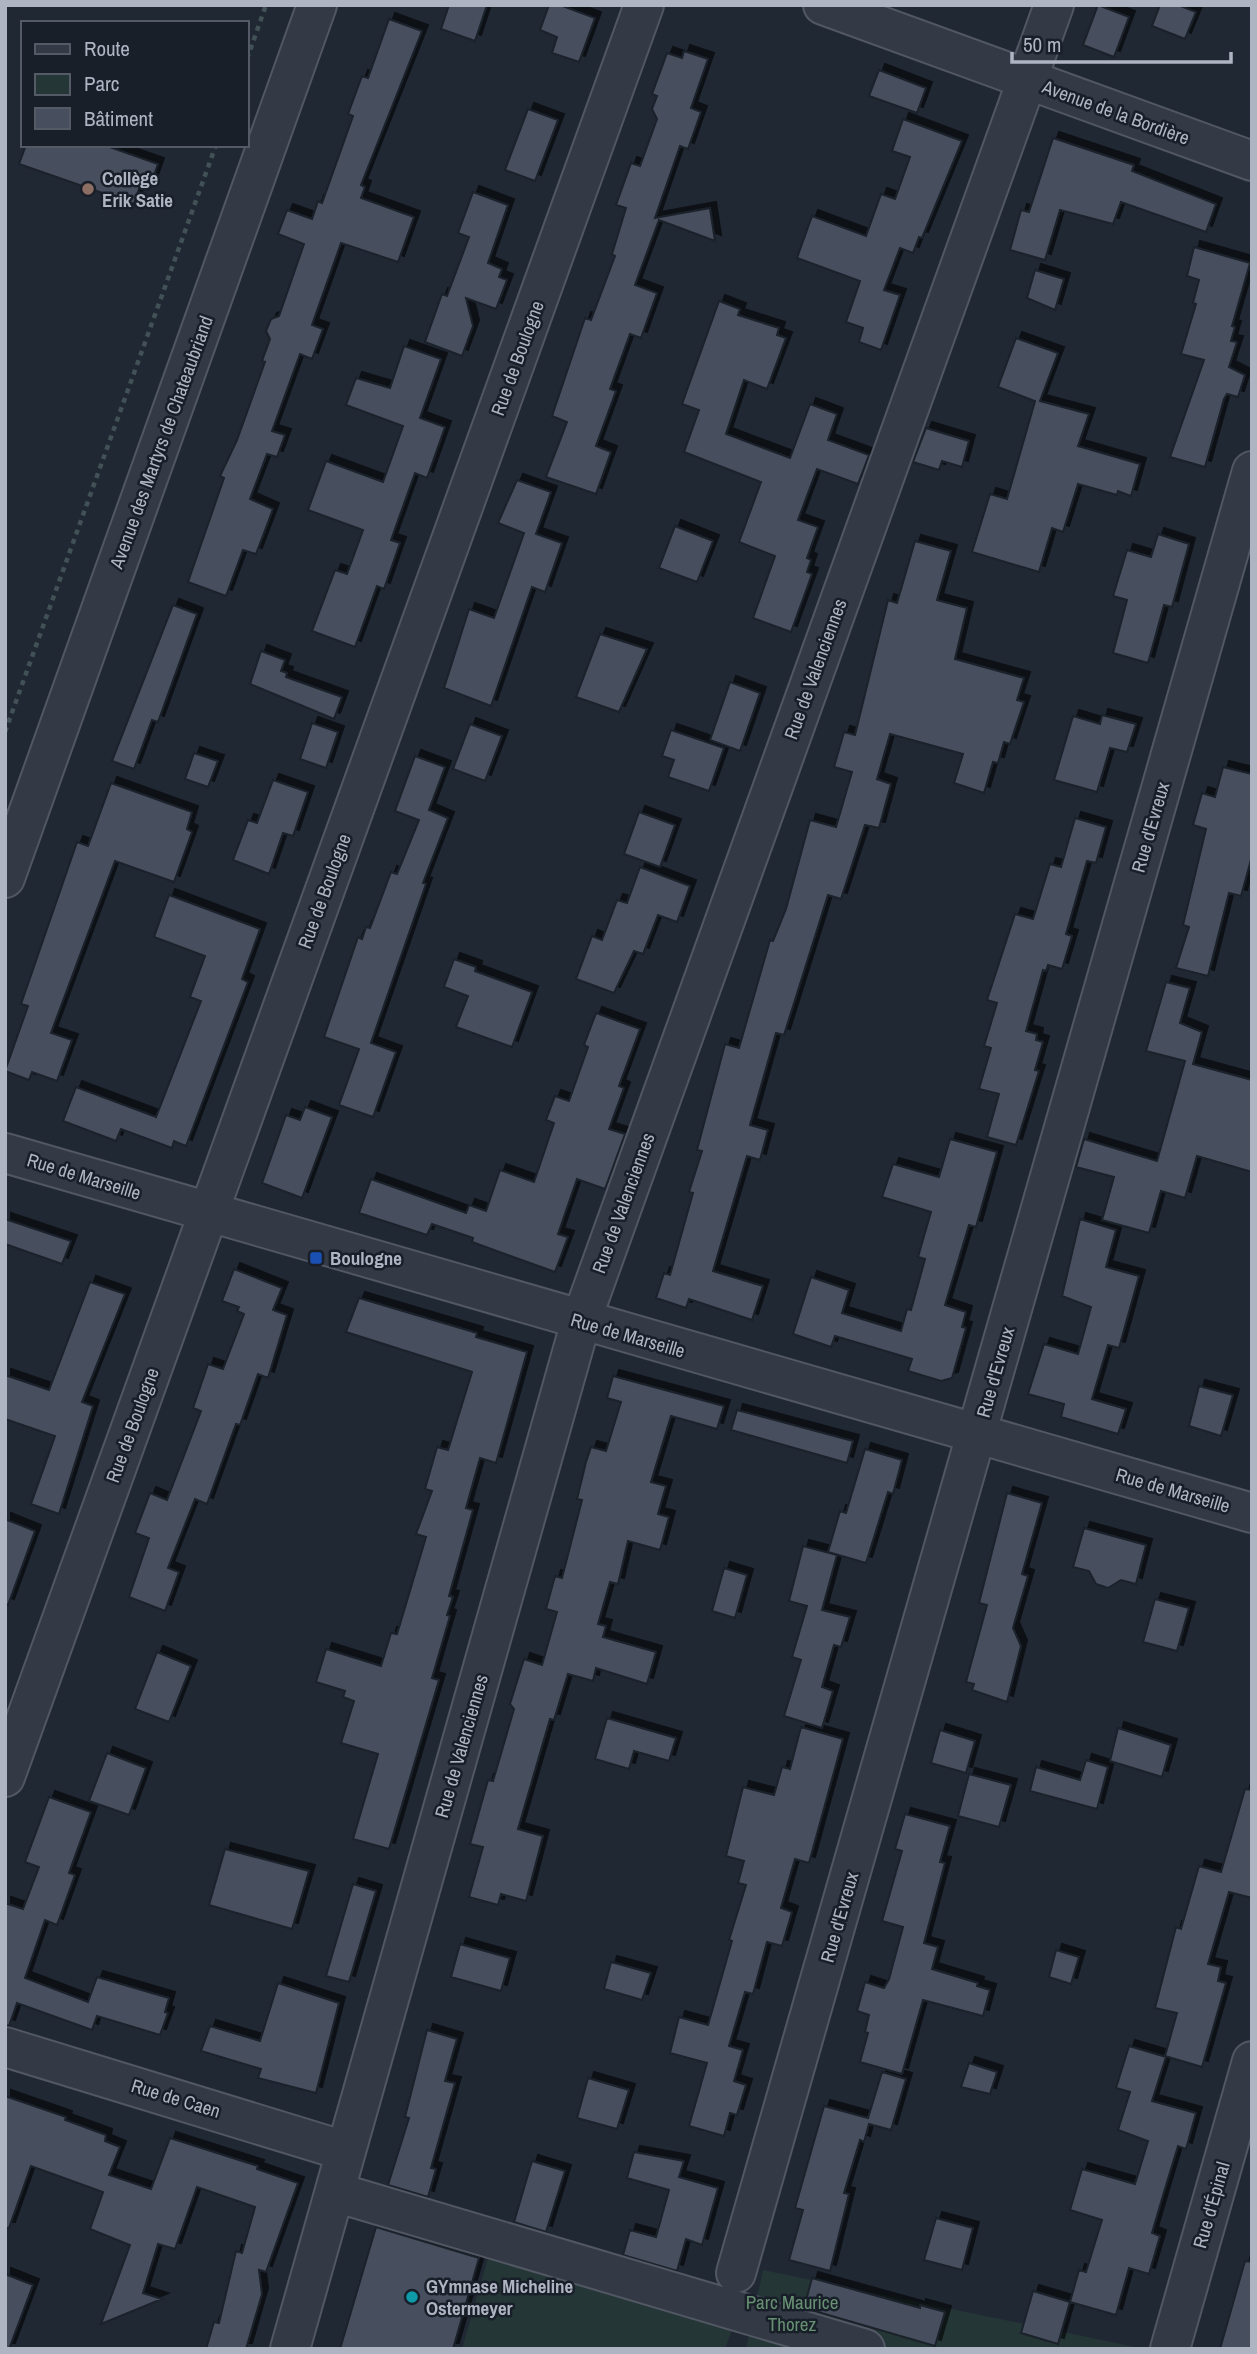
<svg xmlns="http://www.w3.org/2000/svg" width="1257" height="2354" font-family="'Archivo Narrow',sans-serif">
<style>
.green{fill:#253637}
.building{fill:#474f5e;stroke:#1b212b;stroke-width:2;filter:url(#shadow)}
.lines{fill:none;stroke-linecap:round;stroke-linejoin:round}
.minor-casing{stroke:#515763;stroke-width:42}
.path{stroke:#425155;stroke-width:4.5;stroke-dasharray:5 5;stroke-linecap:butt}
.minor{stroke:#343a45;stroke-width:38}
.education-dot{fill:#8d6e63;stroke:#191f29;stroke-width:2.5}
.transit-dot{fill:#1a4fb4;stroke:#191f29;stroke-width:2.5}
.culture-dot{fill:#0f9aa8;stroke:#191f29;stroke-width:2.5}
.labels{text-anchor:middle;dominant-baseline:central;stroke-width:5;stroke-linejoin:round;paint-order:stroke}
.street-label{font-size:19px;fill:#aeb4c2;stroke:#191f29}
.poi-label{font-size:19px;font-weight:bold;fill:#aeb4c2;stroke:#191f29;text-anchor:start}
.park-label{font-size:19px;fill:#679073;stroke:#191f29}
</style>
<defs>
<filter id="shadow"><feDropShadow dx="6" dy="-6" stdDeviation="0" flood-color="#0009"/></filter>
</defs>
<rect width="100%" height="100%" fill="#202834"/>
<path class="green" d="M492,2244L736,2318L725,2349H462Z
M763,2270L1145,2349H746Z"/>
<path class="building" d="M449,5H487L475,41L441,29Z
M549,5H560L595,18L579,62L552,53L557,37L540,30Z
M1098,5L1129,17L1114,57L1083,45Z
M1160,5H1178L1196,12L1185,39L1152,26Z
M389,19L422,31L361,185L365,187L361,198L414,217L398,262L341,243L312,325L323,329L312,359L300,354L272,431L285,435L277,457L267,454L250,499L273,509L256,554L243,550L226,596L188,582L224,478L220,476L237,440L265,362L262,361L270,339L266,331L271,319L279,316L304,244L278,234L287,210L312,219L318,201L322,203L353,116L348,114L362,76L368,78Z
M684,51L708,59L691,108L701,112L688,149L680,146L655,218L710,208L715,241L659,220L635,285L657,293L641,338L630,334L610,389L616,391L596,446L611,452L596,494L546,477L567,422L552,416L585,318L591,320L615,256L612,254L626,208L616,205L631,163L640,166L657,119L652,109L657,96L652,94L667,53L682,58Z
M879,70L926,88L917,113L869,96Z
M528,109L558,120L535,181L505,170Z
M903,119L962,141L922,238L919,237L913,253L900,248L884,290L900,295L881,350L859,342L863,328L846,322L860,281L797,258L812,216L866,236L881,194L895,199L910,157L892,151Z
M1053,138L1134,165L1132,171L1216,204L1206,232L1121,202L1113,224L1060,210L1045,260L1010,250L1021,210L1029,212Z
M26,145H104L158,164L149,189L140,186L134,204L19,164Z
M473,192L508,205L488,263L502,269L499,277L507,280L496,309L466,298L473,326L462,356L425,342L442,294L447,296L469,237L458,233Z
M1194,247L1250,263L1232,326L1235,327L1231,341L1237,342L1229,367L1245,375L1238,397L1227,394L1224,399L1205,467L1170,457L1204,360L1181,354L1196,304L1193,303L1199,280L1187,276Z
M1035,270L1064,279L1055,310L1027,298Z
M719,301L740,309L738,315L779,328L777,335L786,338L767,389L744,380L726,434L790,458L810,404L837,414L828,440L869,455L858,484L817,469L798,520L818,527L807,558L811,560L807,572L812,574L791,632L753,618L775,556L739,542L761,482L684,452L699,410L682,404Z
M1016,338L1058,353L1040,401L1089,414L1078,446L1140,464L1131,496L1118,491L1117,495L1078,484L1063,532L1052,528L1039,572L972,552L990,494L1007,499L1035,401L998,387Z
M404,346L441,359L420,418L445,427L427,478L415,473L391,540L400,543L384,589L377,586L355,647L312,631L335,570L347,574L363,530L308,510L326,461L383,482L403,426L346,405L356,378L390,388Z
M926,428L969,441L962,467L942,461L939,470L913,462Z
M517,480L551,492L536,534L562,543L545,592L532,587L491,706L444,688L469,609L494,618L524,533L498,523Z
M675,526L713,541L697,582L659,568Z
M1158,534L1189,544L1172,607L1164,605L1148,663L1113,653L1127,600L1113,596L1127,550L1151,557Z
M915,541L951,551L937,600L967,608L955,659L1024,678L1017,700L1024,702L1010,744L1004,742L998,763L993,762L984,793L954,783L963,754L890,734L877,779L891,784L879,828L865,825L841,899L828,895L784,1035L776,1033L750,1125L768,1130L760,1160L747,1156L713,1271L763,1286L752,1320L689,1299L686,1308L656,1298L664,1273L670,1275L693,1193L689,1192L702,1151L697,1150L725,1044L739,1048L770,940L773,941L786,909L810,820L836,827L852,772L834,767L844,732L855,735L888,600L897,603Z
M173,605L197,614L158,722L152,720L134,769L112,761Z
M600,634L647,649L619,712L576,697Z
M261,651L285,660L281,671L287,673L286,677L342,697L334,719L250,684Z
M730,682L760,693L740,751L710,740Z
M1102,715L1136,724L1127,752L1110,748L1097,792L1054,780L1073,716L1100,724Z
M312,723L338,732L326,768L300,759Z
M470,724L502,736L485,781L453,769Z
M671,730L724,748L709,791L668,777L674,760L662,756Z
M194,753L218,761L208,787L185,779Z
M415,756L445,767L429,810L448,818L423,883L426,884L371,1043L396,1052L373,1117L339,1105L359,1049L324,1037L358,937L362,939L366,927L370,928L391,872L397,874L419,820L395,811Z
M1223,767L1252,774V856L1241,896L1229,893L1208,976L1176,968L1189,927L1183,925L1206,829L1193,825L1202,793L1215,797Z
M273,780L308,792L293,836L283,833L269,874L233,860L248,820L257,823Z
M111,783L192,812L187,829L192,832L174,882L115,861L51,1033L72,1040L57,1081L32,1072L29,1080L5,1071L28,1006L21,1004L77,842L88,846Z
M639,812L675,825L660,867L624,854Z
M1075,818L1106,827L1096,863L1087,861L1066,934L1072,936L1062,969L1048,965L1046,971L1043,970L1026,1031L1037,1034L1036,1040L1043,1042L1035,1070L1039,1071L1016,1145L987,1137L999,1094L979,1089L991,1048L984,1046L997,1003L987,1000L1015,914L1033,919L1050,864L1061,867Z
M640,867L690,886L677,922L658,915L643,954L634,951L614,993L576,979L592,936L602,940L617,900L627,903Z
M169,895L260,929L242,979L248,982L186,1146L174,1141L172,1148L121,1129L116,1141L63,1121L76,1087L156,1117L201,1001L190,997L205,956L154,937Z
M454,959L476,967L475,971L532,992L512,1047L456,1027L468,996L444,987Z
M1166,982L1190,988L1180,1023L1202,1032L1193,1064L1252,1080V1172L1197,1156L1185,1198L1161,1191L1149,1233L1102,1220L1114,1177L1076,1167L1084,1139L1157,1161L1185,1061L1146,1051Z
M596,1013L640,1029L619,1086L624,1088L609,1129L625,1134L605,1189L577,1179L558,1234L568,1237L555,1272L472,1242L473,1238L432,1224L427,1235L359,1213L371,1179L466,1213L469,1205L486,1211L500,1170L534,1182L554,1123L546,1120L555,1096L569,1101L588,1047L584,1045Z
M305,1107L332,1117L302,1198L262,1183L286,1115L300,1120Z
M950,1139L997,1152L976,1227L969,1225L945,1305L966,1312L962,1327L966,1328L952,1378L941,1381L908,1371L912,1359L835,1336L831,1347L793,1334L811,1277L849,1290L842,1313L901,1331L907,1309L911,1310L925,1259L918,1257L931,1212L882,1197L893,1164L939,1177Z
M5,1219L71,1241L62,1264L5,1244Z
M1080,1219L1116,1230L1106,1267L1139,1276L1119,1348L1108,1345L1092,1399L1126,1409L1118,1434L1061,1417L1064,1404L1028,1394L1044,1344L1078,1354L1091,1307L1062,1296Z
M234,1269L282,1288L273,1310L287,1315L268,1378L258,1374L240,1425L236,1424L207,1504L195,1499L168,1568L179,1572L165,1611L129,1597L149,1538L135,1533L150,1493L167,1500L201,1411L193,1408L208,1364L223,1369L244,1314L237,1311L239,1307L222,1301Z
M90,1282L125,1294L82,1402L93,1406L59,1514L31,1504L55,1436L5,1419V1375L49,1390Z
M359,1298L477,1333L476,1337L527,1352L496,1463L480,1458L466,1508L473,1510L449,1596L453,1597L447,1615L450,1616L432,1678L439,1680L389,1849L353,1839L378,1754L341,1743L354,1701L343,1697L345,1691L316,1682L326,1649L381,1666L391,1633L397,1634L426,1537L416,1534L432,1491L425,1489L437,1447L448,1450L472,1372L346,1332Z
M613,1376L724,1406L717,1429L671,1416L651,1482L666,1486L658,1514L669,1517L660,1550L628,1541L618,1584L610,1582L598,1624L606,1626L603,1637L656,1652L647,1684L596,1668L593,1681L568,1674L554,1720L550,1719L518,1829L543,1836L526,1901L501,1894L498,1905L469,1897L483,1847L470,1844L488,1780L493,1781L514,1709L510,1704L524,1659L542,1665L557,1612L546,1609L555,1576L562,1578L582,1500L577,1499L586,1462L591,1447L606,1451L621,1402L607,1398Z
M1199,1386L1233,1395L1221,1436L1189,1426Z
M737,1410L853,1441L847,1463L731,1430Z
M865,1449L902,1460L893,1494L888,1492L866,1563L828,1552L840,1511L846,1513Z
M1007,1493L1042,1503L1022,1574L1028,1576L1013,1628L1021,1646L1007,1702L972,1690L974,1684L966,1682L987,1605L979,1603Z
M5,1519L35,1531L8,1605L5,1604Z
M1084,1528L1146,1545L1136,1584L1121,1580L1108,1588L1096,1584L1089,1571L1073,1567Z
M803,1546L837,1555L822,1610L850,1617L841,1647L834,1645L822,1687L833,1691L822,1728L784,1716L801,1660L792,1657L807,1606L789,1601Z
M724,1568L747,1575L735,1618L712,1611Z
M1155,1599L1189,1608L1177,1651L1143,1642Z
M157,1652L191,1666L169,1722L135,1709Z
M607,1718L676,1738L669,1761L634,1751L629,1769L595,1759Z
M801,1727L843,1739L809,1863L795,1859L781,1908L792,1912L782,1946L767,1942L753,1994L745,1992L729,2046L743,2050L734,2081L746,2085L737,2115L730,2113L724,2136L689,2126L707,2063L670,2053L679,2017L708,2025L732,1941L729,1940L746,1885L738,1883L744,1861L726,1856L743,1787L774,1795L782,1767L790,1769Z
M1118,1728L1171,1745L1162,1777L1110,1761Z
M940,1730L975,1741L966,1773L931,1763Z
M107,1753L146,1768L129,1815L89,1801Z
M1086,1760L1108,1767L1097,1809L1030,1791L1036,1767L1080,1780Z
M969,1774L1011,1785L999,1827L958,1816Z
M1245,1789L1252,1790V1898L1229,1892L1208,1964L1221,1967L1218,1981L1226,1983L1202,2067L1165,2056L1177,2013L1155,2008L1176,1927L1181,1929L1199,1866L1221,1872Z
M49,1797L91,1812L69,1873L75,1875L57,1925L45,1920L25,1978L88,2002L97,1977L169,1998L165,2012L168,2013L160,2035L97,2016L92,2030L17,2003L9,2026L5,2025V1903L23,1909L39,1867L25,1862Z
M905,1814L950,1826L940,1862L945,1863L924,1943L938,1947L932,1969L978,1983L977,1986L990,1990L983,2016L923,2000L902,2074L860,2062L868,2033L865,2032L869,2015L857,2011L865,1982L884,1988L889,1979L903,1927L882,1921L902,1851L895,1849Z
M225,1849L309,1871L292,1929L209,1905Z
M353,1884L376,1891L349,1982L326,1976Z
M460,1944L510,1958L501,1991L451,1977Z
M1056,1950L1079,1957L1071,1984L1049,1977Z
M611,1962L651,1973L642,2000L604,1989Z
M278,1983L339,2003L316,2093L258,2078L261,2069L201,2051L210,2026L260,2041Z
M427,2030L457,2039L445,2081L455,2083L431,2168L436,2169L428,2197L388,2185L409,2118L405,2117Z
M1129,2046L1166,2057L1152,2101L1196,2113L1186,2149L1178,2146L1164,2192L1152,2233L1160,2236L1149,2274L1129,2268L1116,2315L1070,2302L1079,2270L1086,2272L1102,2220L1070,2210L1082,2169L1135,2184L1148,2141L1118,2130L1130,2092L1116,2088Z
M969,2063L997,2072L990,2094L961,2087Z
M882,2072L906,2079L891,2130L869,2124L864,2142L860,2140L844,2193L849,2194L830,2271L789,2260L803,2210L795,2208L824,2106L868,2118Z
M588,2078L629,2090L617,2129L577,2118Z
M5,2096L66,2117L65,2120L106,2135L105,2141L120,2147L109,2175L151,2189L170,2138L258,2166L257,2169L298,2183L266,2272L259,2270L262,2294L246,2349H206L214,2322L219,2323L236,2251L242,2253L255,2207L197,2187L175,2249L158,2244L143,2293L162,2299L101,2324L130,2245L90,2229L103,2192L31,2166L9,2228H5Z
M634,2152L684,2161L679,2177L718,2188L702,2245L686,2239L677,2271L623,2255L630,2230L656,2237L669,2190L627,2178Z
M532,2161L565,2171L546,2232L514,2222Z
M936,2218L973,2228L962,2270L924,2260Z
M376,2227L479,2258L453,2349H340Z
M1245,2261L1252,2262V2349H1220Z
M5,2274L33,2285L9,2349H5Z
M812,2278L920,2308V2305L945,2312L935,2346L804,2308Z
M1033,2291L1070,2302L1058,2344L1021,2333Z"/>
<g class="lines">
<defs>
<path id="minor" d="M823,5L1252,161
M5,878L317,5
M5,1153L1252,1513
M5,1777L644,5
M5,2047L345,2151
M335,2192L865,2349
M736,2273L1252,471
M290,2349L581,1321L1054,5
M1170,2349L1252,2061"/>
</defs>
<use href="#minor" class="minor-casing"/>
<path class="path" d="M247,59L266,5
M5,732L216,145"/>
<use href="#minor" class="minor"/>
</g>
<circle class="education-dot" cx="88" cy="189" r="7"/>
<rect class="transit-dot" x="309" y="1251" width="14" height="14" rx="3.5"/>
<circle class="culture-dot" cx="412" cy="2297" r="7"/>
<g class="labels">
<g class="street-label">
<text transform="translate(1116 112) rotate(20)">Avenue de la Bordière</text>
<text transform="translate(517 358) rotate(-70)">Rue de Boulogne</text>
<text transform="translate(161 442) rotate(-70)">Avenue des Martyrs de Chateaubriand</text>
<text transform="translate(815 669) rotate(-70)">Rue de Valenciennes</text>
<text transform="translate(1150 827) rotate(-74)">Rue d'Evreux</text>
<text transform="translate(324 891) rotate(-70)">Rue de Boulogne</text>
<text transform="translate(84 1176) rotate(17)">Rue de Marseille</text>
<text transform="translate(623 1203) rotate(-70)">Rue de Valenciennes</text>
<text transform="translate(628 1335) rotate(16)">Rue de Marseille</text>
<text transform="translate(995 1372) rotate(-74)">Rue d'Evreux</text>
<text transform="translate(132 1425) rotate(-70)">Rue de Boulogne</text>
<text transform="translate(1173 1490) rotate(16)">Rue de Marseille</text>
<text transform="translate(461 1746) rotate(-74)">Rue de Valenciennes</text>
<text transform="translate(839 1917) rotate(-74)">Rue d'Evreux</text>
<text transform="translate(176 2098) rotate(17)">Rue de Caen</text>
<text transform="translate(1211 2205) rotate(-74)">Rue d'Épinal</text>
</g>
<g class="poi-label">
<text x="102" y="178">Collège<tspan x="102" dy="22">Erik Satie</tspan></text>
<text x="330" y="1258">Boulogne</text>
<text x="426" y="2286">GYmnase Micheline<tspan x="426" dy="22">Ostermeyer</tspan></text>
</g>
<g class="park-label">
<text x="792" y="2302">Parc Maurice<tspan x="792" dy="22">Thorez</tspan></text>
</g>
</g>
<rect width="1257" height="2354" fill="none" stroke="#aeb4c2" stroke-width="14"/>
<rect x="21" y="21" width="228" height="126" fill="#191f29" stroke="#555b66" stroke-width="2"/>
<rect x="35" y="44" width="35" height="10" fill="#343a45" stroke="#555b66" stroke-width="2"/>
<text x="84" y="56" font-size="21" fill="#aeb4c2">Route</text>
<rect x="35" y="74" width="35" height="21" fill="#253637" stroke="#555b66" stroke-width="2"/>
<text x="84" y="91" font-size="21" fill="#aeb4c2">Parc</text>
<rect x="35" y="108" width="35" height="21" fill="#474f5e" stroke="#555b66" stroke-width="2"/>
<text x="84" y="126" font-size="21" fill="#aeb4c2">Bâtiment</text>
<path d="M1012 52v10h219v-10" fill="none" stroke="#aeb4c2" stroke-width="3.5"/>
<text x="1023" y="52" font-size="21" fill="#aeb4c2" stroke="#191f29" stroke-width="5" paint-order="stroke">50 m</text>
</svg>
